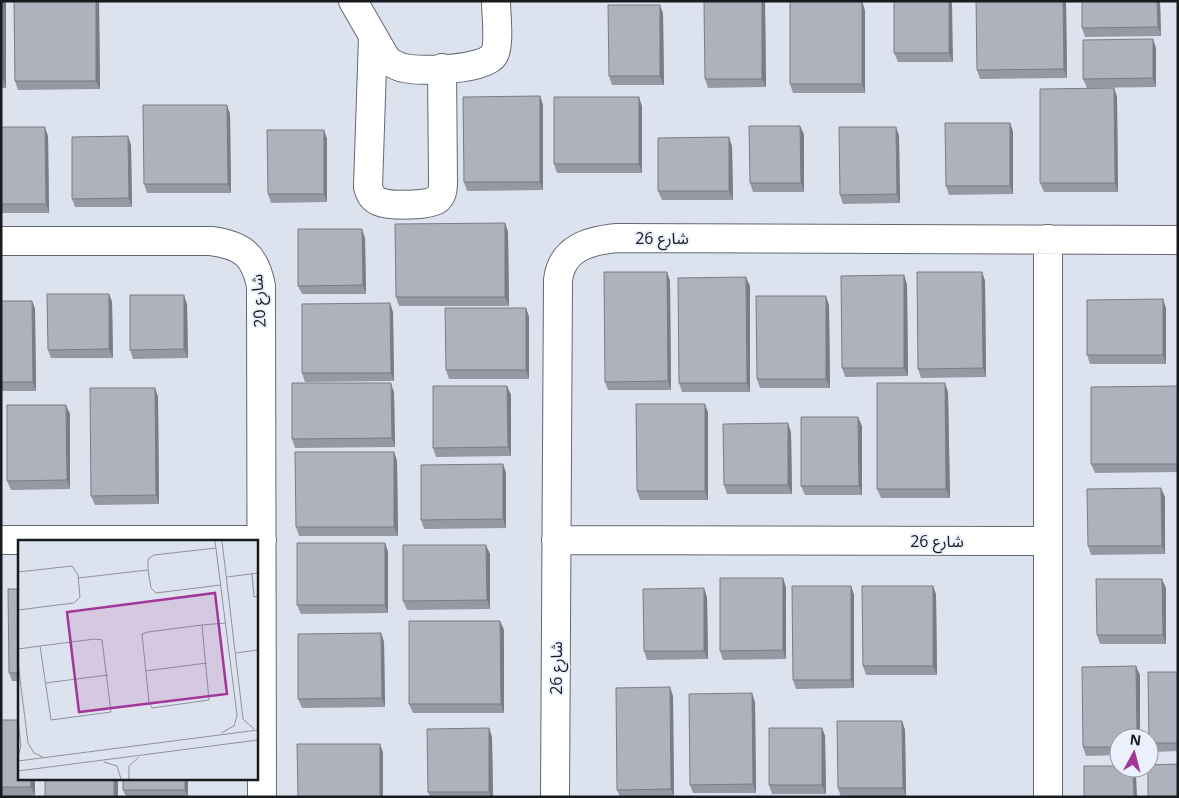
<svg xmlns="http://www.w3.org/2000/svg" width="1179" height="798" font-family="'Open Sans','Noto Sans Arabic',sans-serif">
<style>
.lines{fill:none;stroke-linecap:round;stroke-linejoin:round}
.minor-casing{stroke:#636872;stroke-width:30}
.minor{stroke:#fff;stroke-width:28}
.wall{fill:#9599a3}
.shaded-wall{fill:#797d84}
.building{fill:#adb2bd;stroke:#797d84}
.labels{text-anchor:middle;dominant-baseline:central;stroke-width:4;stroke-linejoin:round;paint-order:stroke}
.street-label{font-size:16px;fill:#181a1e;stroke:#ebf1fc}
.inset-road{fill:none;stroke:#8e939b;stroke-width:1}
.view{fill:#a23798;fill-opacity:0.15;stroke:#a23798;stroke-width:2.5}
.inset-edge{fill:none;stroke:#181a1e;stroke-width:2.5}
</style>
<rect width="100%" height="100%" fill="#dde3ee"/>
<g class="lines">
<defs>
<path id="minor" d="M353,1L387,60C393,64 398,67 404,68C421,72 485,70 494,55C500,45 496,14 496,1
M373,37L368,187C370,194 372,199 380,202C390,206 430,206 438,199C443,194 443,187 443,180L442,68
M1048,239V797
M1,241H211C242,245 255,255 261,286L262,797
M1,540H262
M556,540L1048,541
M555,797L558,280C562,248 588,241 617,238L1178,240"/>
</defs>
<use href="#minor" class="minor-casing"/>
<use href="#minor" class="minor"/>
</g>
<path class="wall" d="M1,1H6V88H1Z
M14,1H99L100,89L18,90L15,81Z
M765,1L766,87L708,88L705,79Z
M949,1L953,62H898L894,53Z
M976,1H1066L1067,78L980,79L977,70Z
M1082,1H1160L1161,36L1085,37L1082,28Z
M660,5L663,14L664,85H612L609,76Z
M865,10V93H793L790,84Z
M1156,48V87L1087,88L1083,79Z
M1114,88L1117,97L1118,192H1044L1040,183Z
M540,96L543,105V190L467,191L464,182Z
M642,106V173H557L554,164Z
M230,114L231,193H147L144,184Z
M1010,123L1013,132V194L949,195L946,186Z
M1,127L48,136L49,213H1Z
M896,127L899,136L900,203L843,204L840,195Z
M324,130L327,139V202L271,203L268,194Z
M804,134V192H753L750,183Z
M131,145L132,207H75L72,199Z
M732,146L733,200H662L658,191Z
M505,223L508,232L509,306H399L396,297Z
M365,238L366,294H302L298,286Z
M667,272L670,281L671,390H608L605,382Z
M982,272L985,281L986,377L921,378L918,369Z
M907,284L908,376L845,377L842,368Z
M750,286V392H682L679,383Z
M109,294L112,302L113,358H51L48,350Z
M1,301H32L35,309L36,391H1Z
M390,303L393,312L394,381L305,382L302,373Z
M187,304L188,358L133,359L130,350Z
M829,305L830,388H760L757,379Z
M526,308L529,317V379H449L446,370Z
M1166,308V364H1090L1087,355Z
M507,386L511,395V456L436,457L433,448Z
M1178,386V472L1095,473L1091,464Z
M155,388L158,397L159,504L95,505L91,496Z
M394,392L395,447L295,448L292,439Z
M948,392L950,498H881L877,489Z
M708,412V500H640L637,491Z
M70,414V489L11,490L7,481Z
M862,426V495H805L801,486Z
M791,432L792,494H727L724,485Z
M394,452L397,461L398,536H299L296,527Z
M503,464L506,473V528L424,529L421,520Z
M1165,497V554L1091,555L1088,546Z
M385,543L388,552V613L301,614L297,605Z
M490,554V609L407,610L403,601Z
M851,586L854,595V688L796,689L793,680Z
M786,587V659L723,660L720,651Z
M1166,588V644H1100L1097,635Z
M19,589V681H12L9,673Z
M936,594L937,675H866L863,666Z
M707,597L708,659L647,660L644,651Z
M500,621L504,630V713H413L409,704Z
M381,633L384,642L385,707L302,708L298,699Z
M1178,672V751L1152,752L1149,744V738Z
M1140,675L1119,738V755L1086,756L1083,747Z
M673,696L674,797H620L617,790Z
M755,702L756,793H693L690,785Z
M1,720L19,779H35V796H1Z
M902,721L905,730L906,797H841L838,788Z
M489,728L492,737L493,797H430L428,792Z
M822,728L825,736L826,794H772L769,785Z
M188,779V797H126L123,790Z"/>
<path class="shaded-wall" d="M2,1H6V88L3,79Z
M96,1H99L100,89L96,81Z
M762,1H765L766,87L762,79Z
M862,1L865,10V93L862,84Z
M949,1H952L953,62L949,53Z
M1063,1H1066L1067,78L1064,69Z
M1157,1H1160L1161,36L1158,27Z
M660,5L663,14L664,85L660,76Z
M1153,39L1156,48V87L1153,78Z
M1114,88L1117,97L1118,192L1115,183Z
M540,96L543,105V190L540,182Z
M639,97L642,106V173L639,164Z
M227,105L230,114L231,193L228,184Z
M1010,123L1013,132V194L1010,186Z
M800,126L804,134V192L801,183Z
M45,127L48,136L49,213L46,204Z
M896,127L899,136L900,203L897,194Z
M324,130L327,139V202L324,194Z
M128,136L131,145L132,207L129,198Z
M729,137L732,146L733,200L729,191Z
M505,223L508,232L509,306L505,297Z
M362,229L365,238L366,294L363,285Z
M667,272L670,281L671,390L668,381Z
M982,272L985,281L986,377L983,368Z
M904,275L907,284L908,376L904,368Z
M746,277L750,286V392L747,383Z
M109,294L112,302L113,358L109,349Z
M184,295L187,304L188,358L184,349Z
M826,296L829,305L830,388L826,379Z
M1163,299L1166,308V364L1163,355Z
M32,301L35,309L36,391L33,382Z
M390,303L393,312L394,381L391,373Z
M526,308L529,317V379L526,370Z
M391,383L394,392L395,447L392,438Z
M945,383L948,392L950,498L946,489Z
M507,386L511,395V456L508,447Z
M155,388L158,397L159,504L156,495Z
M705,404L708,412V500L705,491Z
M66,405L70,414V489L67,480Z
M858,417L862,426V495L859,486Z
M788,423L791,432L792,494L788,485Z
M394,452L397,461L398,536L394,527Z
M503,464L506,473V528L503,519Z
M1161,488L1165,497V554L1162,546Z
M385,543L388,552V613L385,605Z
M486,545L490,554V609L487,600Z
M783,578L786,587V659L783,650Z
M1162,579L1166,588V644L1163,635Z
M851,586L854,595V688L851,680Z
M933,586L936,594L937,675L933,666Z
M704,588L707,597L708,659L704,651Z
M500,621L504,630V713L501,704Z
M381,633L384,642L385,707L382,698Z
M1136,666L1140,675V738H1137Z
M670,687L673,696L674,797L671,789Z
M752,693L755,702L756,793L753,784Z
M902,721L905,730L906,797L903,788Z
M489,728L492,737L493,797H491L489,792Z
M822,728L825,736L826,794L822,785Z
M380,744L383,752V797H380Z
M1133,768H1134L1136,774L1137,797H1134Z
M31,779H35V796L31,787Z
M114,779H118V797H114Z
M185,779H188V797L185,790Z"/>
<path class="building" d="M1,1H2L3,79H1Z
M14,1H96V81H15Z
M704,1H762V79H705Z
M790,1H862V84H790Z
M894,1H949V53H894Z
M976,1H1063L1064,69L977,70Z
M1082,1H1157L1158,27L1082,28Z
M608,5H660V76H609Z
M1153,39V78L1083,79V40Z
M1114,88L1115,183H1040V89Z
M540,96V182H464L463,97Z
M554,97H639V164H554Z
M143,105H227L228,184H144Z
M945,123H1010V186H946Z
M749,126H800L801,183H750Z
M1,127H45L46,204H1Z
M839,127H896L897,194L840,195Z
M267,130H324V194H268Z
M128,136L129,198L72,199V137Z
M729,137V191H658V138Z
M505,223V297H396L395,224Z
M298,229H362L363,285L298,286Z
M604,272H667L668,381L605,382Z
M917,272H982L983,368L918,369Z
M904,275V368H842L841,276Z
M746,277L747,383H679L678,278Z
M47,294H109V349L48,350Z
M130,295H184V349L130,350Z
M756,296H826V379H757Z
M1163,299V355H1087V300Z
M1,301H32L33,382H1Z
M390,303L391,373H302V304Z
M445,308H526V370H446Z
M292,383H391L392,438L292,439Z
M877,383H945L946,489H877Z
M433,386H507L508,447L433,448Z
M1178,386V464H1091V387Z
M90,388H155L156,495L91,496Z
M636,404H705V491H637Z
M7,405H66L67,480L7,481Z
M801,417H858L859,486H801Z
M788,423V485H724L723,424Z
M295,452H394V527H296Z
M503,464V519L421,520V465Z
M1161,488L1162,546H1088L1087,489Z
M297,543H385V605H297Z
M403,545H486L487,600L403,601Z
M720,578H783V650L720,651Z
M1096,579H1162L1163,635H1097Z
M792,586H851V680H793Z
M862,586H933V666H863Z
M704,588V651H644L643,589Z
M8,589H19V673H9Z
M409,621H500L501,704H409Z
M381,633L382,698L298,699V634Z
M1136,666L1137,738H1119V747H1083L1082,667Z
M1148,672H1178V743H1149Z
M670,687L671,789L617,790L616,688Z
M752,693L753,784L690,785L689,694Z
M1,720H19V779H31V787H1Z
M837,721H902L903,788H838Z
M489,728V792H428L427,729Z
M769,728H822V785H769Z
M297,744H380V797H298Z
M1178,764V797H1148V768H1149V765Z
M1084,766H1119V768H1133L1134,797H1084Z
M45,779H114V797H45Z
M123,779H185V790H123Z"/>
<g class="labels">
<g class="street-label">
<text x="662" y="238">شارع 26</text>
<text transform="translate(258 301) rotate(-94)">شارع 20</text>
<text x="937" y="541">شارع 26</text>
<text transform="translate(556 668) rotate(-90)">شارع 26</text>
</g>
</g>
<g transform="translate(18 540)">
<rect width="240" height="240" fill="#dde3ee"/>
<path class="inset-road" d="M197,1L219,175L216,186L203,193M204,1L225,179L236,189M198,8L136,15L130,19V30L133,48L138,53L203,45M0,32L54,26L60,35L62,57L56,63L0,70M234,34L236,57L240,56M209,37L240,33M60,38L130,30M184,85L191,160L134,168L131,162L124,94L130,92L184,85L208,83M0,109L22,106L77,99L84,100L93,172L33,180L22,106M218,113L240,110M0,123L10,203L16,213L25,217M127,131L189,123M27,143L90,135M0,180L3,206L0,216M0,221L240,190M86,222L99,226L103,239M0,231L240,200M111,239V226L121,217"/>
<path class="view" d="M197,53L209,154L61,172L49,72Z"/>
<rect width="240" height="240" class="inset-edge"/>
</g>
<rect width="1179" height="798" fill="none" stroke="#181a1e" stroke-width="5"/>
<g transform="translate(1134 753) rotate(7)"><circle r="24" fill="#ebf1fc" stroke="#979ba3"/>
<path d="M0-4L9 19L0 12L-9 19Z" fill="#a23798"/>
<text y="-8" font-size="14" font-weight="bold" text-anchor="middle" fill="#181a1e">N</text>
</g>
</svg>
